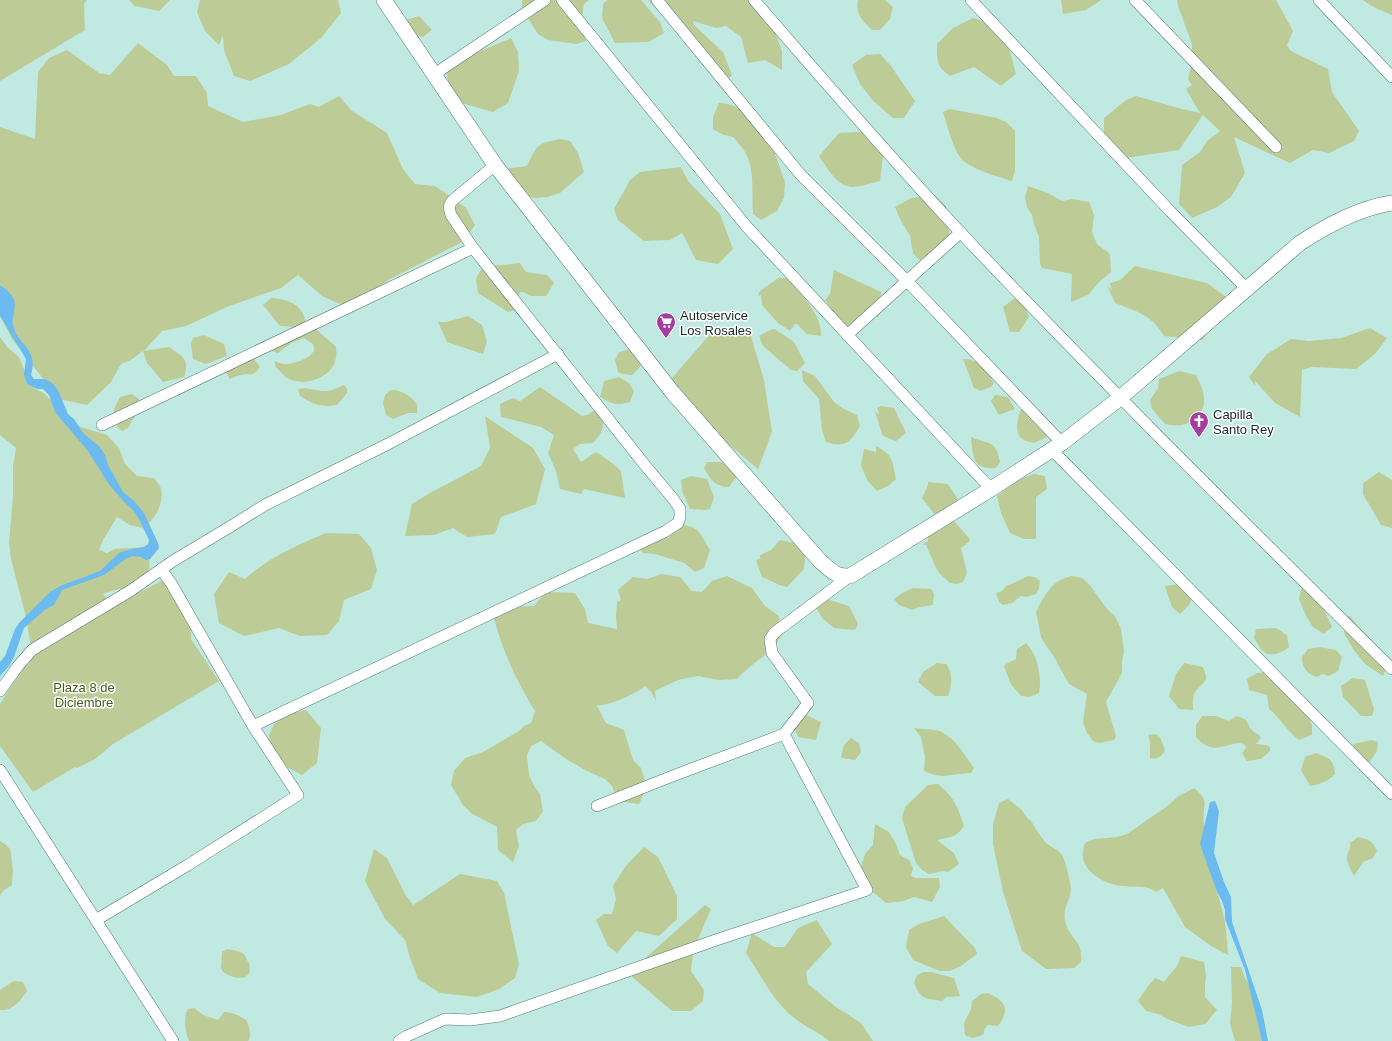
<svg xmlns="http://www.w3.org/2000/svg" width="1392" height="1041" font-family="Helvetica,sans-serif">
<style>
.green{fill:#bdcb96}
.water{fill:#6bbaf0}
.lines{fill:none;stroke-linecap:round;stroke-linejoin:round}
.street-casing{stroke:#527870;stroke-width:12}
.secondary-casing{stroke:#527870;stroke-width:16}
.street{stroke:#fff;stroke-width:11}
.secondary{stroke:#fff;stroke-width:15}
.labels{text-anchor:middle;dominant-baseline:central;stroke-width:3;stroke-linejoin:round;paint-order:stroke}
.poi-label{font-size:13px;fill:#162723;stroke:#fff;text-anchor:start}
.park-label{font-size:13px;fill:#4d5a1f;stroke:#fff}
</style>
<rect width="100%" height="100%" fill="#c0eae1"/>
<path class="green" d="M0,0H87L84,4L85,30L0,81Z
M129,0H170L159,11L135,6Z
M200,0H338L341,13L321,38L289,64L250,81L234,76L224,50L223,35L219,45L205,31L197,12Z
M522,0H589L584,4L582,17L586,41L576,44L548,40L538,34L522,9Z
M607,0H641L660,22L664,33L648,42L615,43L602,18L603,4Z
M648,0H749L773,27L782,51V70L765,60L748,63L741,37L726,26L716,28L693,21L694,25L723,52L732,75L725,82L700,62L696,52Z
M858,0H885L893,7L890,19L880,30H872C863,21 855,14 858,0Z
M1061,0H1101L1086,10L1063,14Z
M1177,0H1276L1293,31L1287,45L1291,51L1328,69L1332,92L1359,131L1354,141L1329,153L1313,150L1290,163L1234,137L1245,173L1231,197L1217,207L1192,218L1179,204L1182,165L1200,152L1207,141L1220,131L1203,115L1179,150L1126,158L1104,138V118L1126,100L1136,96L1182,109L1200,113L1186,89L1192,85L1188,79L1192,61V44L1178,6Z
M1363,0H1392V15C1382,11 1372,7 1363,0Z
M419,16L432,30L423,37C412,36 409,30 406,20Z
M973,18L998,26L1006,37L1016,74L1001,86L974,67L950,76C936,66 937,61 937,44L953,28Z
M511,38L518,52L519,71L508,103L493,112L458,102L449,91L447,72L471,55Z
M138,43L167,65L174,76H196L207,93L208,106L243,122L281,115L310,104L319,107L339,96L352,111L387,133L403,169L415,184L435,186L451,197L466,208L475,225L464,241L388,280L374,292L359,302L340,304L322,296L298,275L281,288L229,306L186,326L162,331L144,351L169,347C183,357 190,358 184,377L163,382L147,363L143,351L131,360L121,364L111,382L87,405L59,399L12,339L0,315V127L35,139L38,72L49,58L67,50L99,73L110,75Z
M880,54L891,66L915,101L904,118H893L873,101L860,84L852,65L866,55Z
M719,103L728,104L739,108L770,140L785,182L784,198L777,211L761,220L753,214C751,190 757,163 739,144C738,142 735,139 733,137C731,136 727,136 724,135C720,133 716,131 713,129V117Z
M950,109L997,118L1006,122L1015,131V171L1012,181C997,176 979,172 965,162C954,155 947,124 943,112Z
M875,131L884,148L880,181C872,183 859,187 852,187C836,186 827,167 819,156L839,133Z
M560,139L570,141L578,153L584,172L560,193L547,197L534,198L521,195L504,172V164V169L527,166C538,144 536,144 560,139Z
M681,167L688,181L720,214L733,249L718,264L696,260L682,233L670,240L644,241L618,220L614,209L630,180L640,172Z
M1028,186L1048,193L1062,201L1072,199L1089,202L1094,215L1092,232L1097,244L1110,254L1111,272L1099,282L1088,295L1071,302L1072,274L1042,268L1040,264L1039,237L1034,224L1032,215L1027,207L1025,197Z
M935,195L946,206L950,240L943,258L919,260L913,253L910,236L900,219L895,207L911,198Z
M520,263L526,272L547,275L554,283L546,296H531L523,292H520L515,310L508,312L478,293L476,279C478,275 480,270 484,267C485,266 515,264 520,263Z
M1135,266L1207,283L1232,301L1212,324L1203,340L1164,336C1151,314 1137,312 1115,303L1107,285L1112,291L1110,283L1120,280Z
M834,270L881,292L879,316L854,326L842,325L825,300L830,294Z
M778,278H787C801,295 822,313 821,336L807,334L797,324H795L790,331L778,323L762,305L761,295L758,296L759,292Z
M271,298C284,299 299,302 304,316C305,320 306,321 304,325L296,327L280,326L263,305Z
M1015,298L1022,300L1029,317L1019,332H1010L1003,307Z
M468,316L482,325L487,341L483,354L447,342L438,322H446Z
M1370,328L1387,338L1376,353L1356,369L1312,367L1302,370L1300,417L1275,403L1255,381V386L1249,377L1267,354L1291,339L1309,341L1341,338Z
M316,329L336,347C336,350 337,354 336,357C334,377 306,387 289,379C284,377 279,370 275,366V361C280,363 284,365 288,364C295,363 308,359 312,353C315,351 314,347 313,344L304,338L293,342L278,353L272,351L279,340Z
M775,329L794,342L805,363L797,371L791,370L763,346L759,336L770,330Z
M711,333H750L764,380L772,432L758,469L707,426L672,378Z
M204,335L224,344L227,356L206,364L193,359L191,344L193,338Z
M0,337L7,347L19,357L29,382L35,389L44,393L60,409L74,425L107,435L119,448L125,464L137,476L154,478C156,481 158,483 160,486C166,501 155,521 142,528L130,525L117,517L103,540L99,550L107,553L114,549L146,547C151,560 152,574 139,583C133,587 112,590 103,594L110,601L136,594L171,576L191,623V639L219,681L113,744L95,759L77,768L75,767L33,792L0,746V704L22,670L30,663V641L26,617L11,559L9,542L13,497V467L16,448L0,435Z
M637,348L645,356L639,368L632,375L622,374L618,372L615,360L619,352Z
M251,355L260,367C252,379 250,372 240,375C236,376 234,378 230,379L226,372Z
M963,359C979,358 987,371 994,383L991,387L980,391L974,388Z
M802,370L815,376L834,402L844,409L857,415L860,426C851,443 844,448 826,442L822,430L819,399L803,381Z
M1179,371L1196,375C1200,383 1205,393 1204,403C1204,408 1200,413 1197,416C1187,427 1178,426 1165,424L1152,409L1150,400L1158,388L1159,379Z
M619,377L629,383L634,391L630,402C616,406 612,404 600,397L604,381Z
M344,385L347,389V393L337,405C321,408 313,404 300,396L298,389C308,386 317,392 328,391C333,390 339,387 344,385Z
M540,387L582,416L587,415L595,410C608,422 603,433 593,443L580,444L573,449L581,462L596,452L612,463L621,471L625,498L584,489L581,494L560,489L556,471L548,453L554,435L541,427L501,417L500,404L513,398L520,401Z
M391,390C400,389 411,396 416,403C418,406 417,409 417,413H408L393,419L386,415L383,403L385,395Z
M132,394L139,399L141,403L140,408L128,428L122,431C108,420 113,410 120,397Z
M995,395L1008,397L1015,409L999,415L991,401Z
M881,406L894,408L906,433L896,441L883,436L874,409L876,413L879,414L877,408Z
M1021,409L1041,414L1045,422L1047,437L1034,443C1030,442 1024,441 1021,438C1014,431 1018,417 1021,409Z
M485,416L533,448L545,469L536,504L501,517L495,534L467,537L453,528L434,535L405,536L412,504L430,493L481,466L490,448Z
M971,437C989,445 996,439 1000,462L996,468C972,470 973,456 971,437Z
M876,446C894,456 892,460 896,479L888,486L877,491L867,480L861,465L864,449L876,452Z
M707,462H723L737,476L729,487C715,487 710,479 704,468Z
M1379,472L1392,480V528L1381,525L1363,494V483Z
M1034,474L1045,476L1047,489L1036,497V539H1024L1010,533L1001,513L997,496L1017,480Z
M691,476L707,479L714,497L710,509L705,510L690,509L682,491L681,480Z
M928,482L948,484L961,504L950,514L935,515L922,498L928,485Z
M954,521L970,539L969,542L961,548L967,573L963,582L957,584L950,583L941,575L937,570L926,545L922,544L928,541L927,533L938,531Z
M674,523C699,527 698,529 710,550L704,568L695,572L684,563L655,554L643,553L636,544L641,536Z
M326,533L359,534L371,548L377,570L371,589L344,600L339,621L327,635L300,636L279,628L244,636L219,623L214,594L229,572L245,579C268,558 297,545 326,533Z
M780,540L803,545L806,549L804,569L787,587C778,585 771,581 762,577L756,560L760,559V555L771,550Z
M661,574L680,577L692,591L702,592L712,581L727,576L752,588L765,606L779,616L780,625L784,631C780,639 775,646 769,652C758,660 746,669 737,679L718,680L698,676L678,680L655,691L656,701L651,692L645,686C630,697 615,703 597,706L606,723L624,730L633,760L641,768L647,787L639,804L617,801L612,786L605,779L587,771L566,759L541,741L531,746L527,755L529,775L534,786L540,794L543,811L536,821L523,824L516,830L519,846L513,862L498,850L497,827L471,813L463,805L451,785L454,771L465,758L483,752L519,731L524,726L531,723L535,711C515,678 503,652 493,615L508,607L534,606L546,592L575,593L585,609L588,623L617,629L616,616L617,602L621,600L618,590L633,577L647,579Z
M1028,576L1035,577L1040,581L1039,589L1036,594L1026,597L1021,596L1012,603L1003,605L999,602L996,593L1002,591L1006,586L1016,582Z
M1072,576L1082,578L1089,584L1107,609L1115,616L1121,629L1124,651L1122,662V673L1106,702L1116,736L1114,740L1099,743L1093,741L1087,733L1083,722L1087,694L1069,684L1054,657L1045,644L1041,637L1036,612C1045,595 1051,580 1072,576Z
M1181,584L1191,600L1189,605L1180,614L1172,607L1165,586Z
M1309,585C1317,599 1326,612 1332,627L1324,634L1313,627L1307,618L1299,599L1301,590Z
M913,588L931,589L934,594L933,605L920,607L912,610L899,605L894,599L902,593Z
M820,597L849,606L858,624L855,630L834,628L822,618L815,606Z
M1350,616C1354,621 1358,627 1363,631C1373,642 1392,660 1383,676L1365,664L1354,650L1345,635L1341,618Z
M1276,628L1287,635L1289,647C1283,652 1272,658 1264,652C1260,649 1257,642 1254,638L1256,629Z
M1026,643C1038,655 1042,677 1039,693L1030,697L1021,696L1011,684L1004,667L1006,664L1016,659L1017,649Z
M1320,647L1336,650L1342,657L1338,671L1329,676L1322,674L1317,677C1307,674 1302,668 1302,657L1308,649Z
M937,663L946,664C953,672 952,687 948,696H935L918,682L923,672Z
M1184,663L1203,667C1210,683 1204,680 1196,691C1192,696 1193,704 1193,710L1179,709L1169,696L1176,674Z
M1273,671L1309,717L1312,725V735L1299,740C1287,731 1280,718 1269,709L1267,695L1249,690L1247,679L1257,673Z
M1353,678L1365,680L1374,709L1372,716H1361L1343,697L1341,686Z
M306,710L321,728L317,763L302,775L285,766L270,746L269,735L278,717Z
M802,713L821,722L816,740L798,737L790,718Z
M1202,716H1216L1229,721L1236,716C1252,720 1244,723 1253,731C1256,733 1259,734 1261,738L1256,744L1266,745L1270,747V751L1261,759L1247,761L1242,753L1246,748L1245,745L1240,743C1230,743 1217,751 1207,746C1203,744 1199,740 1196,737V725Z
M914,728C924,730 937,728 945,734C957,741 966,757 974,768L971,773L949,775C940,778 932,774 924,771L925,757L921,737Z
M1155,734L1160,737L1165,750C1161,757 1158,760 1150,758V742L1148,735Z
M851,738L859,743L861,752L855,760L841,758L844,745Z
M1372,740L1378,742L1377,751L1369,763L1355,753L1353,744Z
M1316,753C1329,758 1334,759 1335,774C1327,782 1321,784 1310,786L1301,770L1305,757Z
M938,784C954,797 958,807 964,826C956,838 950,837 937,840L954,853L959,864L948,872L943,871L929,874L922,870L916,863L902,818L905,807L928,785Z
M1194,788C1212,802 1201,806 1204,824C1206,841 1208,859 1212,876C1215,887 1219,898 1222,909C1226,924 1227,939 1228,955L1211,946L1185,927L1163,888L1156,892C1147,884 1133,888 1122,886C1108,884 1099,880 1089,870C1082,862 1081,853 1085,843L1094,839L1117,837L1127,834L1166,807L1179,796Z
M1008,799L1021,809L1028,819L1031,821C1036,828 1040,836 1045,842C1050,847 1058,849 1062,855C1066,861 1070,881 1071,888C1071,902 1061,907 1066,924C1071,941 1083,939 1081,962L1074,968L1046,969L1022,951L1003,892L993,844V824L999,803Z
M875,824L889,832L896,844L900,855L909,860L913,868L911,876L916,878H939L940,887L932,902L914,897L904,901L886,903L867,887L860,871L865,854L873,845Z
M1358,837C1369,840 1372,840 1377,851L1372,859L1364,861L1354,876C1351,870 1346,863 1347,856C1348,850 1351,850 1350,843Z
M0,841L6,845L10,849L11,854L13,870L12,885L4,890L0,895Z
M644,847L658,857L677,896V919L659,936L636,931L617,953L608,946L596,920L604,914H612L616,899L613,886L625,867Z
M374,849L387,858L405,894L413,905L460,874L497,881L504,893L519,964L515,978L499,989L477,997L440,993L418,979L410,958L405,940L385,919L365,881Z
M705,905L711,909L693,951L691,971L704,990L703,1001L691,1011H672L624,970L642,961Z
M944,916L975,948L977,954L961,966L950,971H940L913,960L906,947L909,930L919,924Z
M817,920L832,944L806,972L808,984L836,1007L861,1023L873,1041H829C818,1031 804,1027 793,1017C773,1001 761,975 746,953L752,933L774,947H785L798,928Z
M227,949C232,950 241,951 245,955C245,956 247,961 248,961C257,981 235,981 223,972L221,968L222,952Z
M1181,956L1204,962L1206,976L1205,986V997L1217,1010L1205,1024L1189,1027L1170,1020L1158,1014L1146,1011L1138,1001L1148,986L1155,978L1164,982L1177,966Z
M1231,967H1241L1244,976L1252,990L1267,1041H1235L1230,1024L1232,1003Z
M923,972H931L954,978L960,996L946,997L942,1001C925,998 921,1000 914,983L917,975Z
M14,981L23,982L27,991C20,1001 13,1011 0,1010V990Z
M988,993C1005,1001 1011,1009 998,1026L988,1025L984,1030V1034C977,1038 972,1039 965,1035L964,1023L971,1009L972,1001L981,994Z
M194,1008L203,1015L218,1020L224,1012C233,1012 240,1016 247,1021C249,1028 252,1035 248,1041H189C185,1032 183,1017 188,1009Z"/>
<path class="water" d="M0,285C4,288 11,293 13,298C18,305 11,317 13,325C17,346 39,347 31,375L34,379H44L51,382L58,390L68,414L74,419L84,434L99,446L105,455L108,465L123,492L134,501L144,513L158,543L159,548L150,559L146,560L141,557L133,556L127,558L104,575L62,590L54,605L46,609L24,628L14,657L9,666L0,676V662L5,656L15,629L19,623L50,592L60,586L100,571L119,553L131,549L144,547L148,544L149,540L139,519L133,510L124,502L108,483L88,451L55,412L49,395L43,389H37L27,384L24,374L26,359L0,316Z
M1215,801L1219,811L1214,853L1224,882L1231,897L1232,922L1262,1010L1268,1041H1262L1245,970L1225,919V910L1222,901L1217,892L1200,844L1210,802Z"/>
<g class="lines">
<defs>
<path id="street" d="M562,0L747,227L991,489
M657,0L800,174L907,281L1062,443
M754,0C822,79 890,157 961,233C1101,381 1247,525 1392,669
M971,0L1171,212L1247,289
M1135,0L1276,147
M1319,0L1392,77
M433,75L545,0
M847,335L961,232
M102,425L473,248
M1052,450L1392,794
M0,691L18,666L32,650L130,591L173,561L228,528L265,505L388,444L558,354
M253,726L664,532L678,523L680,517V509L674,500L644,464L473,248L451,215C449,208 448,205 453,200L495,165
M0,770L173,1041
M597,806L670,777L784,734L808,703L772,653L770,639L774,633L850,576
M96,920L188,865L298,795L253,726L171,583L161,569
M399,1041L407,1036L445,1019L470,1020L500,1016L716,940L867,890L784,734"/>
<path id="secondary" d="M384,0L495,165L673,393L820,561C831,570 835,577 850,576L991,489L1062,443L1120,398L1300,243C1328,225 1359,208 1392,203"/>
</defs>
<use href="#street" class="street-casing"/>
<use href="#secondary" class="secondary-casing"/>
<use href="#street" class="street"/>
<use href="#secondary" class="secondary"/>
</g>
<defs>
<symbol id="supermarket-pin" viewBox="-11 -11 22 30"><path d="M0 17L-7.5 6A9.5 9.5 0 1 1 7.5 6Z" fill="#a53d9f" stroke="#fff"/><path d="M-6-5.5h2.5l.6 2H6L4.5 2H-2.5L-4.4-4H-6ZM-1.5 3.2a1.3 1.3 0 1 0 .1 0ZM3 3.2a1.3 1.3 0 1 0 .1 0Z" fill="#fff"/></symbol>
<symbol id="church-pin" viewBox="-11 -11 22 30"><path d="M0 17L-7.5 6A9.5 9.5 0 1 1 7.5 6Z" fill="#a53d9f" stroke="#fff"/><path d="M-1.2-6h2.4v3.5h3.3v2.4h-3.3V6h-2.4V-.1h-3.3v-2.4h3.3Z" fill="#fff"/></symbol>
</defs>
<g fill-rule="evenodd">
<use href="#supermarket-pin" x="655" y="311" width="22" height="30"/>
<use href="#church-pin" x="1188" y="410" width="22" height="30"/>
</g>
<g class="labels">
<g class="poi-label">
<text x="680" y="315">Autoservice<tspan x="680" dy="15">Los Rosales</tspan></text>
<text x="1213" y="414">Capilla<tspan x="1213" dy="15">Santo Rey</tspan></text>
</g>
<g class="park-label">
<text x="84" y="687">Plaza 8 de<tspan x="84" dy="15">Diciembre</tspan></text>
</g>
</g>
</svg>
